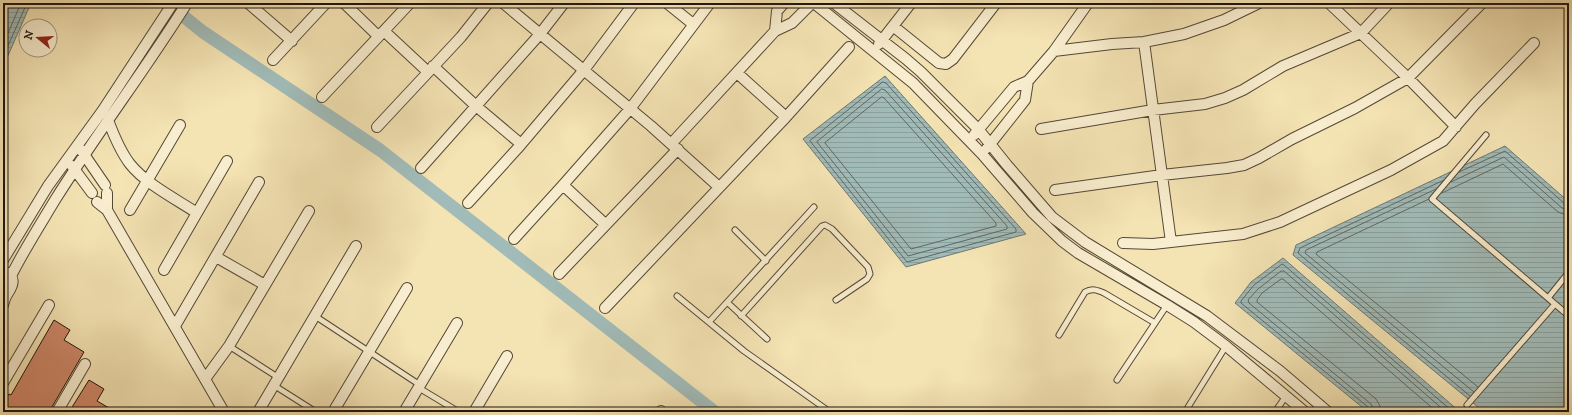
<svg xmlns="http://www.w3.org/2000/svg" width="1572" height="415" font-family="'IM FELL DW Pica',serif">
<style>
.water{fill:url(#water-rules);stroke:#6d7874}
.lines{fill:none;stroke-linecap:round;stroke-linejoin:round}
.shore{stroke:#606863;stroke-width:1}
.canal{stroke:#a1bbb8;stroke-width:13}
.building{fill:#cd8667;stroke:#1f140e}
.service-casing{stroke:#544837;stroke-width:7}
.minor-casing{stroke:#544837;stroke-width:12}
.service{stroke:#f8edce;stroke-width:5}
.minor{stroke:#f8edce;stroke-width:10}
</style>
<defs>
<pattern id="water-rules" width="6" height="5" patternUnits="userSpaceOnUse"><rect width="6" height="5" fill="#a1bbb8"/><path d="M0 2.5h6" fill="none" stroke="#8aa09d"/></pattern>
</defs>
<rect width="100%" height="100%" fill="#f4e3b3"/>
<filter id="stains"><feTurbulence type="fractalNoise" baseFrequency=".005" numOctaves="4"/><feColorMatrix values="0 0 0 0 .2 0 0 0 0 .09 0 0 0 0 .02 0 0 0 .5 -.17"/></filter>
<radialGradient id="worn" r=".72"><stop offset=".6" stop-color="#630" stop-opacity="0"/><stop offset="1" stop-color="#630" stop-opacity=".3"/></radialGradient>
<path class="water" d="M3,3H31L3,67Z
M885,76L1026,234L906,267L803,139Z
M1505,146L1569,202V412H1484L1293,255L1296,245Z
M1283,258L1460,412H1368L1235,303L1251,282Z"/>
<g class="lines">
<path class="shore" d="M3,45L21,3
M3,57L27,3
M883,82L886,83L1016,229V232L907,262L810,141Z
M882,89L885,90L1007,226V229L908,256L817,142Z
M882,97L884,98L996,223V226L911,249L825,143Z
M1459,172L1505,151L1565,204L1569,205
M1444,180L1300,248L1298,253L1470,396
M1451,182L1504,157L1562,208L1569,210
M1436,189L1306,250L1305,253L1474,392
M1442,193L1503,164L1558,212L1569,216
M1429,199L1317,252L1316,254L1478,387
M1370,412L1368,407L1241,303V301L1254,285L1282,264L1284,265L1453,412
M1375,412L1371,404L1249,303L1248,300L1258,289L1281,271H1284L1446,412
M1381,412L1380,406L1376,399L1257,302V300L1262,293L1281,279H1283L1437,412"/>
<path class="canal" d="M167,3L203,32L380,150L715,412"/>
</g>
<path class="building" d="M54,320L70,330L64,340L84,352L49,412H3V404L9,394L11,395Z
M89,380L104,389L97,401L116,412H69Z"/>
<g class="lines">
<defs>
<path id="service" d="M1486,135L1432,199L1569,316
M735,230L766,261
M677,296L744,351L830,412
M1548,298L1569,272
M728,303L767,339
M315,316L420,385
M741,316L822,226L825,225L832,229L868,267L870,274L867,279L836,300
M709,322L814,207
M1059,335L1085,292C1092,288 1097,290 1104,293L1155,323
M229,346L279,378
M1117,380L1167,305
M275,386L316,412
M419,388L459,412
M1467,405L1555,304
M1185,412L1226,346
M1275,412L1286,396"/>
<path id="minor" d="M248,3L292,41
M344,3L378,36
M503,3L651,126L719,187
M667,3L693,24
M814,3L913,83L982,154L1033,213L1062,241L1078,253L1167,305L1194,322L1226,346L1305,412
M834,3L906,59L921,72L978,129L1007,165L1052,217L1085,242L1207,316L1280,371L1328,412
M1329,3L1408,78L1456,127
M893,26L939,63L946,64L953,59L996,3
M384,31L428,72
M775,31L777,11L784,3
M1144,42L1171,242
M879,44L911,3
M1054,51L1112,44L1144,42L1184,34L1224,20L1259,3
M273,60L326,3
M433,66L476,106L521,144
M737,73L786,117
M322,97L410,3
M108,120C114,136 120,151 130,164C146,184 176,199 197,213
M377,127L461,37L488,3
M1041,129L1153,110L1205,104L1225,98L1243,90L1283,66L1361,33L1389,3
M974,135L1014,87L1028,81L1054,51L1088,3
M671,144L775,31L792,23L812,3
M987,148L1025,100L1028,81
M81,150L105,185
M72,166L92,193
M421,168L540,34L564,3
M563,185L605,224
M1055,190L1162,175L1227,168L1244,165L1259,158L1292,139L1355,108L1408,78L1482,3
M97,202L107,210L224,412
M468,203L517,149L584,70L634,3
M107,210V193
M130,210L180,125
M514,239L563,185L630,109L710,3
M1123,243L1153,244L1243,234L1280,222L1391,170L1443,141L1475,104L1534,43
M216,257L265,285
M3,260L48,186L103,110L173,3
M164,270L227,161
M3,271C16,276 14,284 8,293C5,297 4,302 3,305
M559,274L678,149
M11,276C24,250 40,225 55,200C97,133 145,70 187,3
M605,308L786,117L849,47
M175,326L259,182
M205,379L229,346L309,211
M3,383L49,305
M57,412L85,364
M258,412L356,246
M333,412L407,288
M404,412L457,323
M474,412L507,356
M660,412L661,411"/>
</defs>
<use href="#service" class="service-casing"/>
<use href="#minor" class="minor-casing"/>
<use href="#service" class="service"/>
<use href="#minor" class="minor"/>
</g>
<rect width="1572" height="415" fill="none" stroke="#f4e3b3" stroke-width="16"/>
<rect x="4" y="4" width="1564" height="407" fill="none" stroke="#1f140e" stroke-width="2"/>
<rect x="8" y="8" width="1556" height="399" fill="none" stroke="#1f140e"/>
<g transform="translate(38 38) rotate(288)"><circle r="19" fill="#f8edce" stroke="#a19681"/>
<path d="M0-3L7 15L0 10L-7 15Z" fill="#8f2418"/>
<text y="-6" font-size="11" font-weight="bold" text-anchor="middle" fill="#1f140e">N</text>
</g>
<rect width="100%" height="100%" filter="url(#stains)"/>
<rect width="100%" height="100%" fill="url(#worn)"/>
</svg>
